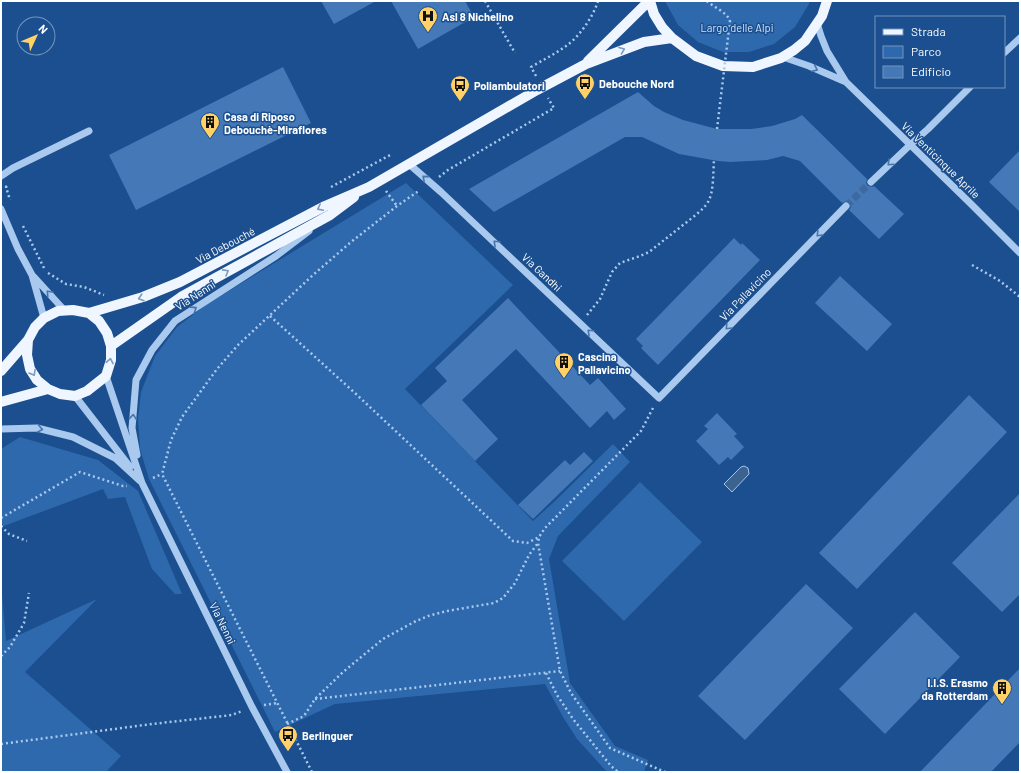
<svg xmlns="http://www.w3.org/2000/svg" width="1021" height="773" font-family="Barlow,sans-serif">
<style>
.green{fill:#2e69ad}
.water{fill:#3c6290;stroke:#9cc4f0}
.building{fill:#4478b7}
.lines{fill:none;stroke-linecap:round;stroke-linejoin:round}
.minor-tunnel{stroke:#3d69a0;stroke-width:7;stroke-dasharray:7 3.5;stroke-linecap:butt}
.path{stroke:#a9c9ee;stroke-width:2.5;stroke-dasharray:2 3;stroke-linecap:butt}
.minor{stroke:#a9c9ee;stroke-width:7}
.major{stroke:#f0f6ff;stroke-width:10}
.path-bridge{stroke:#a9c9ee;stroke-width:2.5;stroke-dasharray:2 3;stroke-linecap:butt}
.oneway{stroke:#7b9ac1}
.oneway2{stroke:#4674ac}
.labels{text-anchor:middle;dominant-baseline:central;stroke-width:3;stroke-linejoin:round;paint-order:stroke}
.poi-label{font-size:11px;font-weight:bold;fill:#fff;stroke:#1b4f8f;text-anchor:start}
.park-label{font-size:11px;fill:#cfe3fa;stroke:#1b4f8f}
.street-label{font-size:11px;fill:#fff;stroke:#1b4f8f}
</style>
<rect width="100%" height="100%" fill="#1b4f8f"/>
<path class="green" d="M665,1H809V4L795,27L774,44L749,52H723L698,42L678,25Z
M406,183L513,285L405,389L533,521L554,502L613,444L630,462L558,536L549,559L570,683L615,746L648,760L644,772H607L577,739L563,717L545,684L335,704L275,732L149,479L140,449L138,418L141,392L155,356L177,327L207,304Z
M20,437L98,460L138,491L182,594H175L152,569L125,497L108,499L103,489L1,527V449Z
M640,482L702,542L624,621L562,561Z
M1,583L6,641L97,599L25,672L121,756L106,772H1Z"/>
<path class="water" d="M744,466L748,468L749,474L732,492L724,484L741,467Z"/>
<path class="building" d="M321,1H376L334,24Z
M391,1H465L474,17L418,49Z
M283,67L311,123L136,210L109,155Z
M638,92L654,106L664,112L683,120L717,129H751L772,126L795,119L802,115L867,179L866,183L868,186L872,187L874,186L904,214L879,239L849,210L851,207L850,203L847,201L842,203L800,161L783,156L767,160L730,162L718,161L679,154L642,137H625L494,212L469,189Z
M1020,150V212L989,182Z
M734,238L741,245L742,243L760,260L658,365L641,348L643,346L636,339Z
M840,276L892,324L867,351L815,303Z
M508,298L590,385L598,378L626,409L614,420L607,411L590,428L516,349L462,400L498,439L475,461L421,405L447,381L435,368Z
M969,395L1007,432L857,589L819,553Z
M717,413L737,434L734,436L744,447L731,460L728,457L719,465L696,441L708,429L704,426Z
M584,452L593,461L533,519L518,505L565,460L570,465Z
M1020,493V594L1002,612L952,563Z
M806,584L853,628L745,740L698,696Z
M915,612L960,657L885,734L839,689Z
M1020,668V742L991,772H920Z"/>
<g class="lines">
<path class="minor-tunnel" d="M846,206L871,182"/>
<path class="path" d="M485,1L515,53
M707,1C713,7 729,13 730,22C730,24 730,26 729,29
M536,76L531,67C543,60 555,54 566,46C580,36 593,17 598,1
M439,177L448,170L554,108L548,98
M7,186L6,187L10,200
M331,187L392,154
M386,191L397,206
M23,226L45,270
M972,265L1000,281L1020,297
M48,273L66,284L84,287L104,295
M587,315L600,299L612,272L620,263L640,256L649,252L697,214C701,210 705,207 708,202C714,192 713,172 714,160
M270,316L356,394L513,541L527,543L539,537
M653,408L641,431L545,528L539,537L538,543L560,671L571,693L610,748L665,772
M153,478L162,474
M1,518L80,472L123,486H127
M1,526L9,534L27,541
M1,656L10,647L24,623L29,593
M546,673L557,695L573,719L611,766L618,772
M315,699L560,671
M264,705L277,703
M287,724L304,716L315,699L343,672L383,639L414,622L428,616L447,611L494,603L503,598L515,583L529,555L538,543
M1,744L152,724L232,715L242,711
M312,772L162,474L171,440L182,417L217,369L238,345L313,275L351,242L397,206L420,190"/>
<path class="minor" d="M817,23L821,36L827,51L846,82L971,204L1020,253
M1004,53L1020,38
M783,57L809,66L846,82
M409,164L441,192L659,398L846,206
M1,176L13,168L89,131
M871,182L910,145L928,129L970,87
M1,209L18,249L32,275L44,318
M34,277L65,311
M106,376L142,483L252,707L287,772
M75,396L130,467
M1,429L37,428L73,437L115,458L140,481
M137,455L132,428L136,380L152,350L175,321L276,256L309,231"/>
<path class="major" d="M650,1L654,14L662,27L672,38L696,56L723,66L753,67L781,58L794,50L805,41L822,16L827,1
M588,61L649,1
M89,313L99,321L107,333L111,346V360L106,376L87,391L75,396L60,394L48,389L37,380L30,369L27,355L28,340L35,327L44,318L58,311L73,310L89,313L143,297L180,282L325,206L369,187L537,90L586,64L644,42L672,38
M111,346L181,297L330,215L354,197
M1,371L28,340
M1,402L48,389"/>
<path class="path-bridge" d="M717,129L729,29"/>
</g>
<defs><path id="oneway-chevron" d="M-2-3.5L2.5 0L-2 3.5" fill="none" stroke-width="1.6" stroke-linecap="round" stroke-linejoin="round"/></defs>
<g class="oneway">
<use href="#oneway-chevron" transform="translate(622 50) rotate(-21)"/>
<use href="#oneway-chevron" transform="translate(320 208) rotate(153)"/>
<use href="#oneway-chevron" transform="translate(226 272) rotate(-29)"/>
<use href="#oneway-chevron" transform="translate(141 298) rotate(162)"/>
<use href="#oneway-chevron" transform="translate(110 361) rotate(-79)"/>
<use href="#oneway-chevron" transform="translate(33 373) rotate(60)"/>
</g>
<g class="oneway2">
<use href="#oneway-chevron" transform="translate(815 69) rotate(24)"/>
<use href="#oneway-chevron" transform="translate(890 163) rotate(137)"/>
<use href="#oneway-chevron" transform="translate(425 178) rotate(-139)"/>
<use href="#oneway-chevron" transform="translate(819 234) rotate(134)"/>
<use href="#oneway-chevron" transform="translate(496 243) rotate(-137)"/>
<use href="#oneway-chevron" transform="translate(49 293) rotate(-133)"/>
<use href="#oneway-chevron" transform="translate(194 309) rotate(-33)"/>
<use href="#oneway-chevron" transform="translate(728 327) rotate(134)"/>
<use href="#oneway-chevron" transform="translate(590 332) rotate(-137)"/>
<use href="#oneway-chevron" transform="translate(133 417) rotate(-84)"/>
<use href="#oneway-chevron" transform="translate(40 429) rotate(10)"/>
</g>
<defs>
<symbol id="hospital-pin" viewBox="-11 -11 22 30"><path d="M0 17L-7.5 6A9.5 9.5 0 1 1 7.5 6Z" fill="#ffd166" stroke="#1b4f8f"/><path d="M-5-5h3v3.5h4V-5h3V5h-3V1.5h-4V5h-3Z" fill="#111"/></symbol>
<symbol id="bus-pin" viewBox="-11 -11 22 30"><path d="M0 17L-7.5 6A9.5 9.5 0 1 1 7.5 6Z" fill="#ffd166" stroke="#1b4f8f"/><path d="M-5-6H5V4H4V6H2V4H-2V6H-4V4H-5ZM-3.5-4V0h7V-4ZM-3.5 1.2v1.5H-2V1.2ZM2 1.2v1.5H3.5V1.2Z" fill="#111"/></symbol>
<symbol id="building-pin" viewBox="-11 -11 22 30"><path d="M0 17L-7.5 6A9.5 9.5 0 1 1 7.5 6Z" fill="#ffd166" stroke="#1b4f8f"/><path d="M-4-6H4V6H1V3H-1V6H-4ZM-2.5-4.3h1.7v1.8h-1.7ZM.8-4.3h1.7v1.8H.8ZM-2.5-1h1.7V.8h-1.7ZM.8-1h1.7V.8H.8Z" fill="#111"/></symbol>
</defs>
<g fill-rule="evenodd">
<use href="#hospital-pin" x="417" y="5" width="22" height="30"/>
<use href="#bus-pin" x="574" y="72" width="22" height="30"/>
<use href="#bus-pin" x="449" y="74" width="22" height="30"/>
<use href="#building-pin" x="199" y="111" width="22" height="30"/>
<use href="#building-pin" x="553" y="351" width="22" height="30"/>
<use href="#building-pin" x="991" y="677" width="22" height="30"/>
<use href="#bus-pin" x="277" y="724" width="22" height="30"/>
</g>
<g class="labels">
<g class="poi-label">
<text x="442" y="16">Asl 8 Nichelino</text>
<text x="599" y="83">Debouche Nord</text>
<text x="474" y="85">Poliambulatori</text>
<text x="224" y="116">Casa di Riposo<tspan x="224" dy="13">Debouchè-Miraflores</tspan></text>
<text x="578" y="356">Cascina<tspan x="578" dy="13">Pallavicino</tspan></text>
<text x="988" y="682" text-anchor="end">I.I.S. Erasmo<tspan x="988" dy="13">da Rotterdam</tspan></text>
<text x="302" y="735">Berlinguer</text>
</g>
<g class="park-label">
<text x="737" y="27">Largo delle Alpi</text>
</g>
<g class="street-label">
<text transform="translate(941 160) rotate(44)">Via Venticinque Aprile</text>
<text transform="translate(225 245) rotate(-28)">Via Debouché</text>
<text transform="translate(542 272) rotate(43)">Via Gandhi</text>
<text transform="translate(745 294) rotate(-46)">Via Pallavicino</text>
<text transform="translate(195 295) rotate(-33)">Via Nenni</text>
<text transform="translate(223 623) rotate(64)">Via Nenni</text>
</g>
</g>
<rect width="1021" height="773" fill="none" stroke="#ffffff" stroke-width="4"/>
<rect x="875" y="16" width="130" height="72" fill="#1b4f8f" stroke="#7695bc"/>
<rect x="883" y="29" width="20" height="6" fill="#f0f6ff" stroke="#7695bc"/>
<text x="911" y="36" font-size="12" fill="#ffffff">Strada</text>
<rect x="883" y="46" width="20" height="12" fill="#2e69ad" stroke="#7695bc"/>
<text x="911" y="56" font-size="12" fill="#ffffff">Parco</text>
<rect x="883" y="66" width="20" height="12" fill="#4478b7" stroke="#7695bc"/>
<text x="911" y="76" font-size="12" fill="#ffffff">Edificio</text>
<g transform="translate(36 36) rotate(46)"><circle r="19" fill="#1b4f8f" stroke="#7695bc"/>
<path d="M0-3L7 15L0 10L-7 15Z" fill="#ffd166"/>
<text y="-6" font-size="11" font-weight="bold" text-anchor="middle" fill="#ffffff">N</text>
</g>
</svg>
